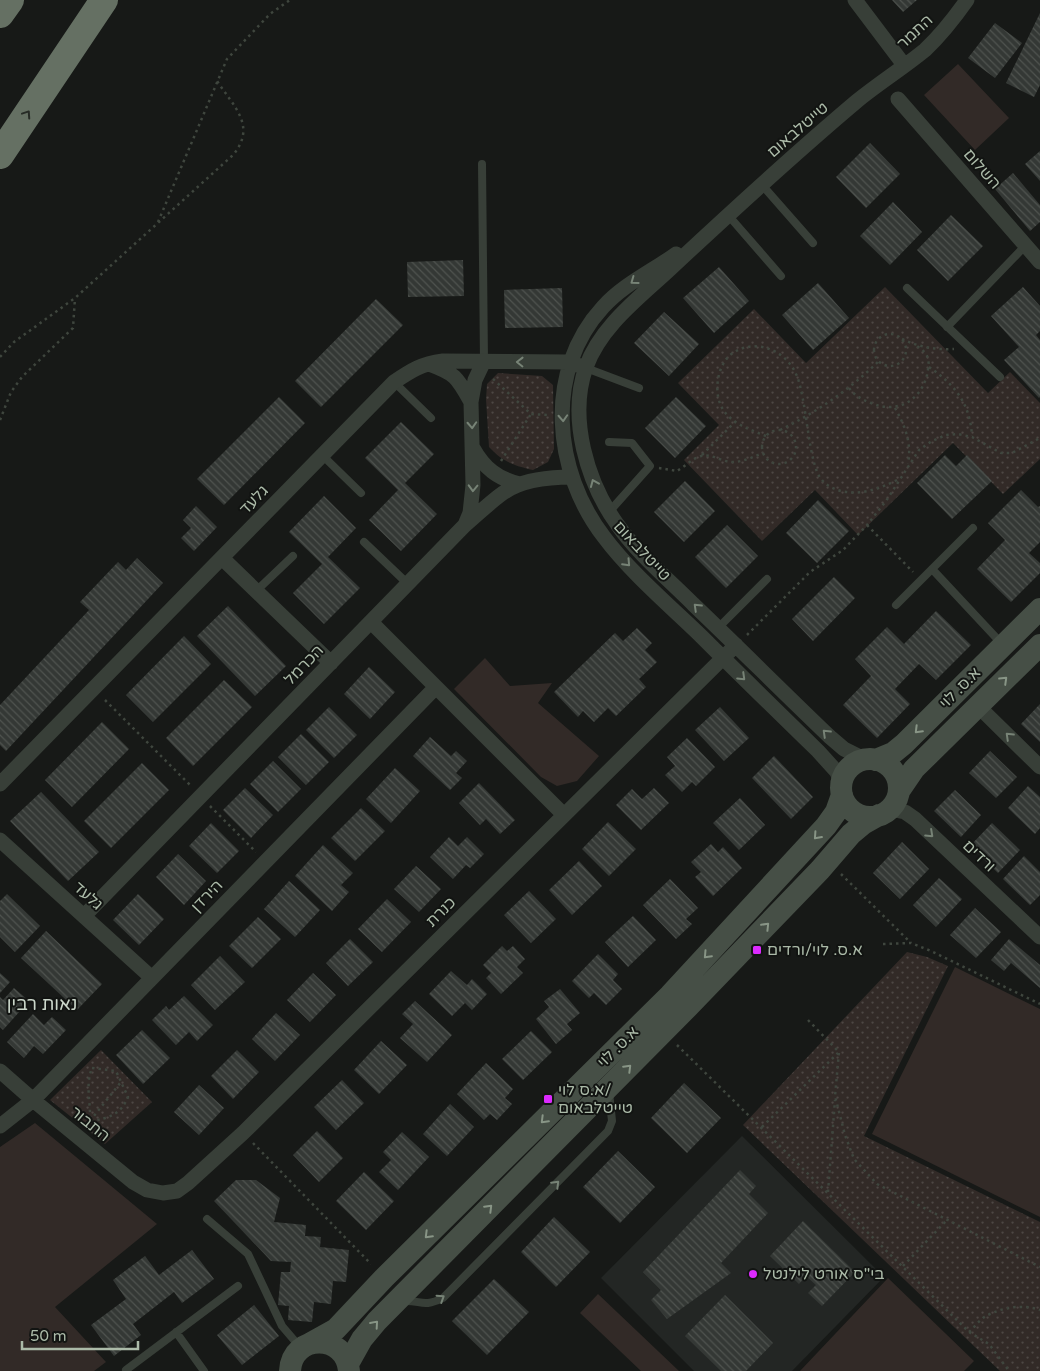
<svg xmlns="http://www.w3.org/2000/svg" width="1040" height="1371" font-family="'Varela Round',Heebo,sans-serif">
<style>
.built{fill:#232624}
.grass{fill:#322a27}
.park{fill:url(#park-dots)}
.building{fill:url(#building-back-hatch)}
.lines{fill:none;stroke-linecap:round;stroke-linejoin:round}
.path{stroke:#3f463e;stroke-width:2.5;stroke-dasharray:2.5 4;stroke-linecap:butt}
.service{stroke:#383f38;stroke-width:8}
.minor{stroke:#383f38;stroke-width:15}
.secondary{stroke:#464f46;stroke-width:22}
.motorway{stroke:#657063;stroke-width:28}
.oneway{stroke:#272b26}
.oneway2{stroke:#778376}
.oneway3{stroke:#889586}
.poi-dot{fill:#dc2afe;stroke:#121412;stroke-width:2}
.labels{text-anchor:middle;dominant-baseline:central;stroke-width:4;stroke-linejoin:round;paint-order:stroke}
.street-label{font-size:16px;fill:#abbaa8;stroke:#121412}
.poi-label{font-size:16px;fill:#abbaa8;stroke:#121412;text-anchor:start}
.neighbourhood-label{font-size:18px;fill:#cbd6ca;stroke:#121412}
</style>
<defs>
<pattern id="park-dots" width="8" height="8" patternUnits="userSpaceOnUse" patternTransform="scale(1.25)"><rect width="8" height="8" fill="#322a27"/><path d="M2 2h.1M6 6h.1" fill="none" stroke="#4d4744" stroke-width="1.8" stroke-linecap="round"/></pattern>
<pattern id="building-back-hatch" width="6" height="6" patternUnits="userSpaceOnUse" patternTransform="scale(1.25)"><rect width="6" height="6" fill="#343835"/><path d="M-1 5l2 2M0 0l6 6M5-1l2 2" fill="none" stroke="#4f534f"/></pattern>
</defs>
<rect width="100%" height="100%" fill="#171917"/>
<path class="built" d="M742,1136L884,1277L792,1371H694L601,1278Z"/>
<path class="grass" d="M958,64L1009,118L975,150L924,95Z
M485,658L510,686L552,683L538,703L599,756L577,781L557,786L541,777L454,689Z
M955,967L1040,1009V1217L872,1134Z
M35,1123L157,1224L55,1307L106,1362L94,1371H0V1147Z
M888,1278L974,1361L964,1371H800Z
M598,1294L679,1371H641L580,1313Z"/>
<path class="park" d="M885,287L988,393L1010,372L1040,403V459L1003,494L953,443L858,535L815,490L762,541L684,460L719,425L678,383L754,309L806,363Z
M498,373L542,376L553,385L554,449L548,462L533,470C513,465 503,462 489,447L486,399L487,384Z
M907,952L927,957L948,966L864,1136L1040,1222V1371H1000L743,1125Z
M101,1050L152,1102L105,1144L50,1100Z"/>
<path class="building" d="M892,0H917L903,12Z
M1040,13V85L1034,97L1006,83Z
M995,23L1022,43L995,78L968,58Z
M870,143L900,174L866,208L836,177Z
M1040,151V181L1025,164Z
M1013,173L1040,205V222L1030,231L995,189Z
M893,202L922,232L890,265L860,236Z
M951,215L983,246L948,281L917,250Z
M463,260L464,296L408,297L407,262Z
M719,267L749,301L714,333L683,298Z
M818,283L849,318L813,350L782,315Z
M1023,287L1040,306V331L1036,335L1040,340V397L1039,398L1004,360L1019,347L991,316Z
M562,288L563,327L505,328L504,290Z
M376,299L403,325L321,407L295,381Z
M664,312L699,344L669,376L634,343Z
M279,397L305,423L224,505L197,479Z
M676,397L706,426L675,458L645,428Z
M401,422L434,454L405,483L437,514L401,551L369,520L398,490L365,458Z
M945,455L956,466L967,455L992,481L952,519L917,483Z
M685,481L715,511L684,542L654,512Z
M1021,490L1038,507L1040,506V542L1029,553L1040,563V573L1011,602L977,569L1005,540L988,523Z
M324,496L356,528L328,557L360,588L324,624L293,593L322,564L289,532Z
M818,500L849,531L817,563L786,533Z
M196,506L217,527L194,551L181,538L191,528L183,520Z
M727,525L758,556L726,588L695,557Z
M137,558L163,583L6,751L0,745V705L89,610L80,602L118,562L126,570Z
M834,577L855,598L813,641L792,619Z
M228,606L286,666L255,696L197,636Z
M936,611L971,645L936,680L919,664L895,689L910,704L877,738L843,705L871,676L855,659L887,627L904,644Z
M637,628L652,643L645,650L657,662L639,679L646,687L616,716L608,708L594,722L583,711L578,717L554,692L615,633L623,641Z
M184,636L211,664L153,722L126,695Z
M369,667L395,692L370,719L344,694Z
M224,680L252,707L193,766L166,738Z
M1040,704V742L1021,724Z
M329,707L357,735L334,758L306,730Z
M720,707L749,738L724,761L695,730Z
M102,722L129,749L72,807L45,780Z
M301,734L329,762L306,785L278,757Z
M430,737L451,756L456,751L467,761L456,773L462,778L450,790L413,756Z
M687,738L715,767L696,786L692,782L682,792L665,775L675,766L667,757Z
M990,751L1017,777L996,798L969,773Z
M774,756L813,797L791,819L752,778Z
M273,761L301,789L278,812L250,784Z
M142,763L169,790L111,848L84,821Z
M395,768L420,791L391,823L366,799Z
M479,783L515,820L500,834L486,819L480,825L459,803Z
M1028,786L1040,797V828L1035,834L1008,808Z
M245,788L273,815L251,838L223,810Z
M654,788L669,803L641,830L616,805L632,789L642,799Z
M955,790L981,815L961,837L934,811Z
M41,792L99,852L68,881L10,821Z
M740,798L765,825L739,850L713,823Z
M361,808L385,831L355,861L331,838Z
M608,822L636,849L609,876L582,849Z
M211,823L239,851L217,873L189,846Z
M992,823L1020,850L998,873L970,846Z
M449,837L458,846L467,837L484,854L470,868L466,865L453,879L430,857Z
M902,842L929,869L900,899L873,873Z
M711,844L718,852L723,847L742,868L713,896L695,877L701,872L691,862Z
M323,845L353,873L341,885L349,892L332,911L295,876Z
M178,854L206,881L184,905L156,877Z
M1024,856L1040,872V895L1030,905L1003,879Z
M579,861L602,886L572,915L549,890Z
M416,866L441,889L419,912L394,889Z
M939,878L962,899L936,927L913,905Z
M670,879L698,908L686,919L692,924L676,939L643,905Z
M289,881L320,910L295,937L264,909Z
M529,891L556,919L531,943L504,915Z
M7,894L40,926L15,952L0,937V901Z
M138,894L164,919L139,945L113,920Z
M387,899L411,922L382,952L358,929Z
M975,908L1001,932L976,958L950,935Z
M633,916L656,940L628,967L605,942Z
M258,917L281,939L252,968L229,946Z
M46,931L102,984L77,1010L21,958Z
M350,939L373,962L348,986L326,963Z
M1009,939L1040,965V988L1011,963L1004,971L991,960Z
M502,946L507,951L513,946L525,959L517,967L523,973L501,994L486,978L491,973L483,965Z
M598,954L618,974L613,980L622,989L606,1005L594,993L589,998L572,981Z
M220,956L245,982L215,1010L191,985Z
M451,971L467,985L472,979L487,994L472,1010L465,1003L452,1016L429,994Z
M0,973L10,982L0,993Z
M313,973L336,995L310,1022L287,1000Z
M14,988L29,1001L3,1030L0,1027V997L3,1000Z
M560,989L580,1013L567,1024L572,1030L556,1044L536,1019L549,1007L544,1001Z
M184,996L213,1025L197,1041L189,1032L176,1045L152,1020L166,1006L169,1010Z
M415,1001L452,1035L427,1062L400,1038L413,1024L402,1014Z
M276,1013L300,1035L275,1061L252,1039Z
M33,1014L44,1025L52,1017L66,1030L43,1054L34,1046L24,1058L7,1042Z
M142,1030L170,1058L143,1084L116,1055Z
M531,1031L552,1052L523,1080L502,1059Z
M381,1041L407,1065L379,1094L354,1070Z
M237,1050L259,1072L233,1099L211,1076Z
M486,1063L513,1089L505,1098L512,1104L497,1120L490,1114L484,1120L457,1094Z
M342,1080L364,1103L336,1130L314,1107Z
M684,1083L721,1118L687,1153L651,1118Z
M199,1085L224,1108L199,1135L174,1112Z
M450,1104L474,1127L447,1156L423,1134Z
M317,1131L343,1158L319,1182L293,1155Z
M402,1132L429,1157L398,1190L379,1172L391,1160L383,1152Z
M618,1151L655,1187L620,1223L583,1187Z
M740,1170L756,1186L749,1194L768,1213L721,1263L731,1273L667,1319L651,1300L661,1290L643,1272Z
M364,1172L394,1201L366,1230L336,1201Z
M236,1180H256L280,1198L274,1222L306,1225L305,1236L321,1237L320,1247L349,1250L346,1282L333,1281L331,1304L314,1302L312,1322L288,1320L289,1306L278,1305L281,1272H290L291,1262L271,1261L214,1201Z
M554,1217L590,1252L556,1287L521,1252Z
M803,1221L855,1272L822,1306L808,1293L816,1285L806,1276L799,1284L770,1256Z
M192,1250L214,1279L182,1303L174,1292L133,1324L141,1335L114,1356L91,1325L126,1299L113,1280L145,1256L159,1275Z
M494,1279L529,1312L487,1355L452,1321Z
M725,1295L773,1343L746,1371H721L685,1336Z
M254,1305L279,1336L242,1365L217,1335Z"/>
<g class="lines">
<path class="path" d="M158,222L227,59L270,14L290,0
M874 350a16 16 0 1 1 32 0a16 16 0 1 1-32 0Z
M902,339C919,347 935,350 954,349
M0,357L14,342L75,298L233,155C257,126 234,107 217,81
M929,367C955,385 970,403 972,436
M493,379L531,414L549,415
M849,388C855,396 861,399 871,403C896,414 920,402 927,375C928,369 930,362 927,356C926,352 919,348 916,345
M895,408C905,426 912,443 908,464
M0,420L11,392L22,377L73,328L75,298
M780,430C817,412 849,390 879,361
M762 447a17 17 0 1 1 34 0a17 17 0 1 1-34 0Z
M766,436C751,430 733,424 724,411C713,396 716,368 730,355C753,337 785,349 796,374C807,397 808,466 822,480C827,486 834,489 841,491C862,496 881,488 899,479
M702,455L735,422
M501,461L531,414
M659,468L677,471C684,467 693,458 701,456C711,453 722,462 732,462C743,462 753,457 763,453
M867,525L913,572
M747,635L810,572L843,550L867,525L886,501L919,450L932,441L946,435L958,434L972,437L1001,453H1012L1040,438
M105,700L191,786
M210,806L256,852
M841,874L911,943
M883,944L911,943L931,951L1040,1004
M808,1020L839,1052L835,1096L845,1135L854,1159L877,1184L1040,1267
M677,1045L969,1332L989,1344L1009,1371
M92,1068L116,1071L128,1097C120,1116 109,1117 90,1122C91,1103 85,1085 92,1068Z
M86,1126L121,1082
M762,1127L838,1053
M253,1143L371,1264
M828,1192L835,1100
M903,1266L947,1220
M969,1332C975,1327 980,1319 986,1316C1003,1307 1023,1304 1040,1310"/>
<path class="service" d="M482,164L484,361
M762,185L813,243
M728,215L781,276
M907,288L1000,377
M947,327L1026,245
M586,368L639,388
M394,382L431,418
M322,455L361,493
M609,512L650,466L632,443L609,442
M364,542L408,584
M932,569L1002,644
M256,591L293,556
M896,605L973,528
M718,628L767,579
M207,1219L248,1254L282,1326L300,1347
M403,1301C422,1300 422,1308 443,1298L608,1131L612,1121L609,1092
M176,1332L204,1371
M126,1370L238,1286"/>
<path class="minor" d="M855,0L904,65
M898,99L1040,262
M676,254C651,272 624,284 603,307C544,371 553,471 604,537C630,572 670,606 702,637C740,675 779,713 818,751L837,772L842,785
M429,364C456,374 457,377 471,402
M473,448C484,468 498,479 520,484
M465,525L470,513L473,485L471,402L475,380L484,361
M222,558L331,663
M371,622L564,815
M978,706L1040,767
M866,760L844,749L830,737C784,693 739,648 693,604C669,580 636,552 617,524C587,482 568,418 586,367C601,326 639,298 670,269C731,212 793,155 857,101C879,83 903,68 925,50C941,35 955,17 967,0
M0,784L394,382C412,370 421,364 443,361L569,362L586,368
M890,809L905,812L915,819L1040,937
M0,840L152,978
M84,916L464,526C477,515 489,503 503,493C522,479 550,477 572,477
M0,1071L33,1100L133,1182L147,1190L163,1193L177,1191L188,1183L243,1133L736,645
M0,1126L33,1100L436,687"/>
<path class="secondary" d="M841 788a29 29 0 1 1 58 0a29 29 0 1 1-58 0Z
M876,760L893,753L904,744L1040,609
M899,791L914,769L1040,645
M309,1344L336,1329L384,1278L670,995L826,826L836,812L842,795
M348,1364L362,1339L377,1321L688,1007L820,870L851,834L863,824L879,815
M290,1371C292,1333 346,1333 349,1371"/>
<path class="motorway" d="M0,14L10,0
M0,155L104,0"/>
</g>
<defs><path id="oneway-chevron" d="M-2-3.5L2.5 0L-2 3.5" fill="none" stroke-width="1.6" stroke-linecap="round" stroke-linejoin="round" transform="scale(1.25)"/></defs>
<use class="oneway" href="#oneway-chevron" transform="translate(27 114) rotate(-56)"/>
<g class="oneway2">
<use href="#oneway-chevron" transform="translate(634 281) rotate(144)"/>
<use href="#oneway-chevron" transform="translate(520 362) rotate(-179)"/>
<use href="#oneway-chevron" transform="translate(563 418) rotate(87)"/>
<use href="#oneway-chevron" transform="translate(472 425) rotate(87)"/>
<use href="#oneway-chevron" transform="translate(594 483) rotate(-113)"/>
<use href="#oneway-chevron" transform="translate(473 488) rotate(92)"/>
<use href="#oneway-chevron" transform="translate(627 563) rotate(47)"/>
<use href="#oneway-chevron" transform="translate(697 607) rotate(-136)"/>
<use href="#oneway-chevron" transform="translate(742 677) rotate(44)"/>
<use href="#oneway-chevron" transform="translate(826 733) rotate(-136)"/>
<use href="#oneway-chevron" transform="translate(1009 736) rotate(-136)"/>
<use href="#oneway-chevron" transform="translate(930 834) rotate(43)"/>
<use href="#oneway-chevron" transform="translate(556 1184) rotate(-45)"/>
<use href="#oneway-chevron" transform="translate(441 1298) rotate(-33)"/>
</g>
<g class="oneway3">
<use href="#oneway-chevron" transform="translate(1004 680) rotate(-44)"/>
<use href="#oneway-chevron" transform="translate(918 730) rotate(135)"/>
<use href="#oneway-chevron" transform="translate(817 836) rotate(132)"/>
<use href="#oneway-chevron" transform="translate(766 926) rotate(-46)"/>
<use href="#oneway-chevron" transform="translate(707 955) rotate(133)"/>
<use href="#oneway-chevron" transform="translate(628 1068) rotate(-45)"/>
<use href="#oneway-chevron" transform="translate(544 1120) rotate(135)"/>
<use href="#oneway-chevron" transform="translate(489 1208) rotate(-45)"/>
<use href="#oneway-chevron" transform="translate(428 1235) rotate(135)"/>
<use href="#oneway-chevron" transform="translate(375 1324) rotate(-49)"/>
</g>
<g class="poi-dot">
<rect x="752" y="945" width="10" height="10" rx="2.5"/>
<rect x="543" y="1094" width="10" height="10" rx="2.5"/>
<circle cx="753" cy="1274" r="5"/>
</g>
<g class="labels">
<g class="street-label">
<text transform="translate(915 32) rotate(-43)">התמר</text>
<text transform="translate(798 130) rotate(-41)">טייטלבאום</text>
<text transform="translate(982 169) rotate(49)">השלום</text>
<text transform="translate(254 500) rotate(-46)">גלעד</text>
<text transform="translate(642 551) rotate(47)">טייטלבאום</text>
<text transform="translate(304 665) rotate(-46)">הכרמל</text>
<text transform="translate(960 688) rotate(-45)">א.ס. לוי</text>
<text transform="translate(979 856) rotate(43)">ורדים</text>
<text transform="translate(88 896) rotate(42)">גלעד</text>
<text transform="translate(207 896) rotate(-46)">הירדן</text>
<text transform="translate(441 912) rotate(-45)">כנרת</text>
<text transform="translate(618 1047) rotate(-45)">א.ס. לוי</text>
<text transform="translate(90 1124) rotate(39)">התבור</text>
</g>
<g class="poi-label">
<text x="767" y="950">א.ס. לוי/ורדים</text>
<text x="558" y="1090">א.ס לוי/<tspan x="558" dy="18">טייטלבאום</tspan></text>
<text x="763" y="1274">בי"ס אורט לילנטל</text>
</g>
<g class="neighbourhood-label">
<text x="42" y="1004">נאות רבין</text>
</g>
</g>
<path d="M22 1341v8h116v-8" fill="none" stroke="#abbaa8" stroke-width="2.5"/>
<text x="30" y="1341" font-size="15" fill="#abbaa8" stroke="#121412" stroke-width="4" paint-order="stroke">50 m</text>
</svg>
